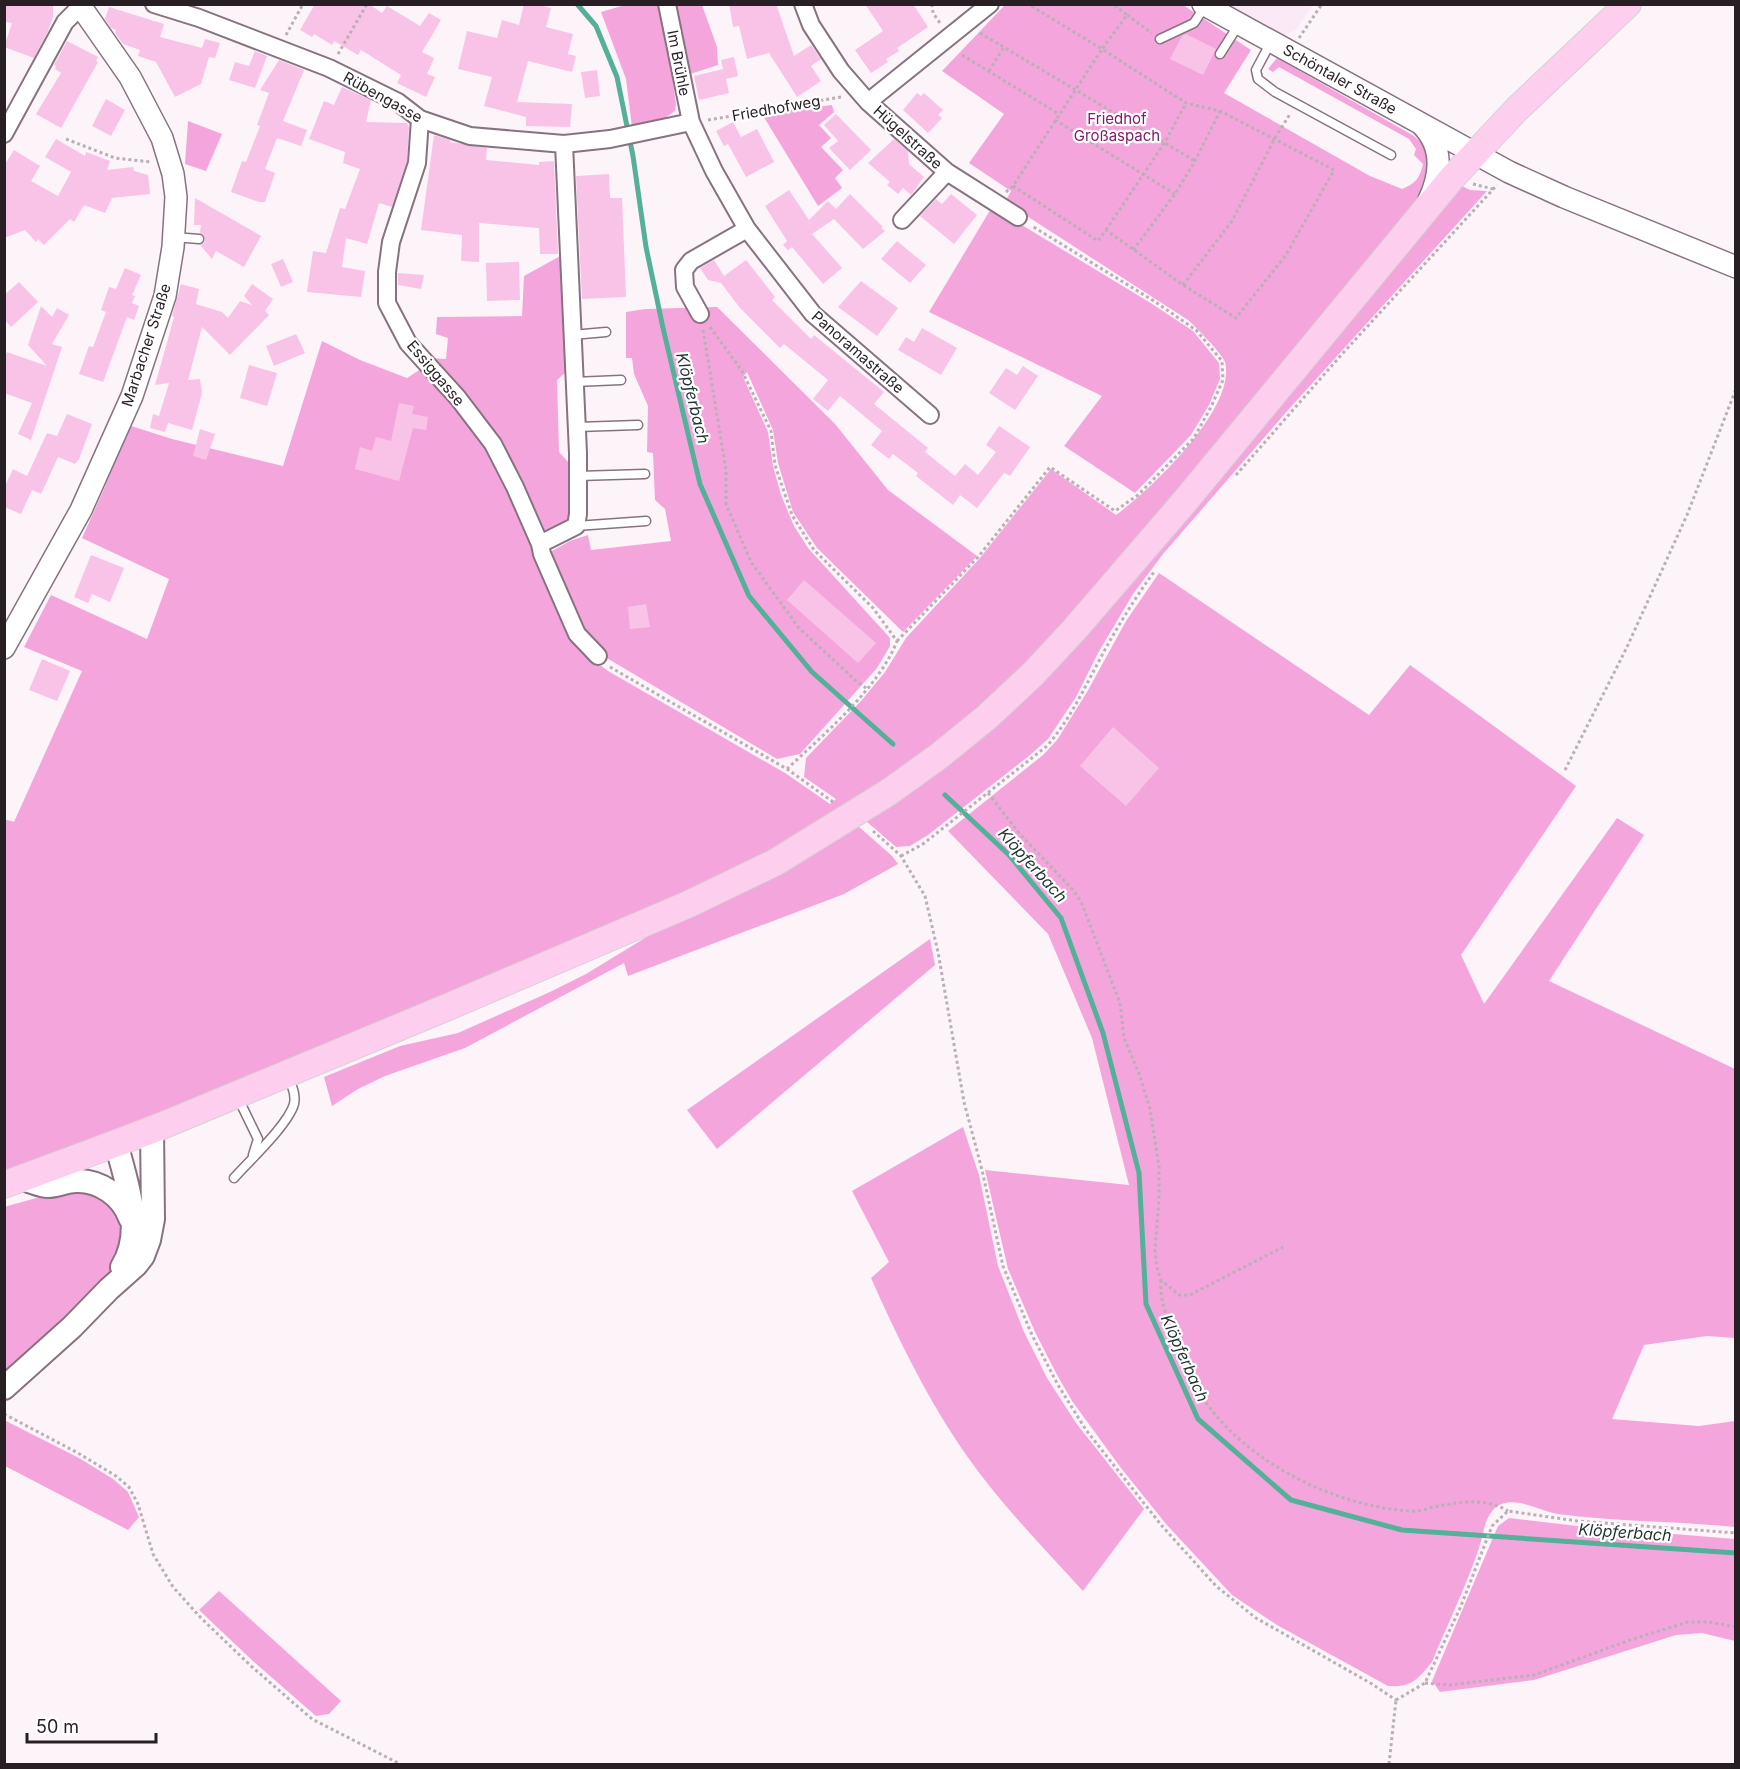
<svg xmlns="http://www.w3.org/2000/svg" width="1740" height="1769" font-family="Inter,sans-serif">
<style>
.built{fill:#fbe9f5}
.green{fill:#f4a6dc}
.lines{fill:none;stroke-linecap:round;stroke-linejoin:round}
.stream{stroke:#54b099;stroke-width:5}
.building{fill:#f9c3e7}
.service-casing{stroke:#877380;stroke-width:11}
.minor-casing{stroke:#877380;stroke-width:20}
.tertiary-casing{stroke:#877380;stroke-width:24}
.secondary-casing{stroke:#877380;stroke-width:26}
.primary-casing{stroke:#d4d2d3;stroke-width:28}
.path{stroke:#b8b0b5;stroke-width:3;stroke-dasharray:3 3;stroke-linecap:butt}
.service{stroke:#fff;stroke-width:8}
.minor{stroke:#fff;stroke-width:16}
.tertiary{stroke:#fff;stroke-width:21}
.secondary{stroke:#fff;stroke-width:22}
.primary{stroke:#feceef;stroke-width:26}
.labels{text-anchor:middle;dominant-baseline:central;stroke-width:4.5;stroke-linejoin:round;paint-order:stroke}
.street-label{font-size:15px;fill:#271f24;stroke:#fff}
.park-label{font-size:15px;fill:#811c6a;stroke:#fff}
.water-label{font-size:16px;font-style:italic;fill:#1d342e;stroke:#fff}
</style>
<rect width="100%" height="100%" fill="#fdf4fa"/>
<path class="built" d="M1221,5H1313L1296,30L1284,36L1270,32Z"/>
<path class="green" d="M625,5H662L676,104L675,111L665,118L632,127L626,79L601,12Z
M673,5H702L717,47L718,65L684,76Z
M1005,5H1183L1251,50L1224,93L1370,176L1402,189C1415,184 1420,178 1423,164L1414,155L1416,149L1409,139L1279,67L1273,72L1268,69L1277,58L1414,136C1417,139 1422,142 1425,146C1438,165 1422,192 1412,208L1154,522L1006,687L917,759L749,865L544,954L193,1099L5,1172L4,819L14,822L82,671L24,647L51,595L147,639L169,579L82,538L104,489L128,425L172,439L283,466L322,341L360,360L407,378L424,367L483,443L505,481L592,659L608,671L785,773L830,804L836,799L804,777L806,758L861,701L885,672L906,638L980,558L1051,469L1116,515C1150,490 1237,408 1225,362C1222,354 1196,327 1188,320L1005,202L1011,191L969,163L1004,114L942,71Z
M832,105L834,112L819,125L831,138L821,147L843,170L835,178L842,188L818,206L762,114Z
M188,121L222,134L206,171L185,164Z
M1462,186L1470,190L1487,191L1288,410L1163,554L1133,594L1098,653L1076,697L1048,739L1030,755L928,835L910,846L896,847L866,821L913,788Z
M992,207L1149,302L1193,331L1219,363L1220,379L1209,405L1191,435L1135,493L1064,446L1102,396L929,312Z
M562,255L566,372L557,380L559,452L569,463C570,483 578,515 560,528L545,530L537,526L430,358L446,359L448,338L436,334L437,317L522,316L524,276Z
M717,307L835,424L888,490L977,556L903,632L817,548L793,512L778,463L773,430L747,372L743,377L768,432L773,466L781,495L794,526L808,548L890,638V646L877,668L800,754L777,759L605,657L580,632L550,560V552L570,541L588,535L591,550L671,541L665,509L655,500L653,453L647,452L648,406L634,374L632,358H626V312L645,309Z
M1159,573L1369,715L1410,665L1576,786L1461,955L1484,1004L1617,818L1644,835L1549,981L1735,1069V1338L1707,1336L1644,1345L1612,1419L1699,1426L1735,1421V1527C1677,1521 1616,1522 1558,1514C1538,1511 1510,1492 1493,1510C1484,1520 1483,1536 1479,1548C1466,1587 1447,1625 1432,1662C1418,1679 1411,1688 1388,1686L1277,1625L1232,1595L1166,1524L1121,1468L1072,1401L1056,1373L1035,1332L1008,1269L985,1170L1129,1185L1092,1038L1048,934L948,831L1043,755L1057,740L1087,692L1126,621Z
M858,826L892,856L898,864L844,894L628,976L624,963L465,1048L385,1076L358,1089L332,1106L324,1077L400,1046L458,1033L552,991L586,974L658,930Z
M930,939L935,965L717,1149L687,1110Z
M963,1127L979,1175L998,1266L1024,1332L1047,1378L1076,1423L1144,1509L1083,1591C1038,1542 992,1495 956,1440C922,1388 896,1334 871,1278L889,1262L852,1191Z
M76,1187L112,1202L126,1228L121,1261L101,1288L4,1374V1207Z
M4,1420L79,1458L113,1479L128,1492L139,1517L128,1530L5,1466Z
M1509,1518L1577,1526L1735,1539V1641L1702,1633L1676,1635L1534,1680L1440,1692L1432,1681L1498,1526Z
M219,1591L341,1701L329,1714L316,1716L254,1662L199,1610Z"/>
<g class="lines">
<path class="stream" d="M577,4L596,26L617,77L633,156L646,247L663,328L700,484L749,596L812,672L893,744
M945,795L1009,855L1061,918L1103,1033L1139,1173L1146,1304L1198,1419L1291,1500L1402,1530L1736,1553"/>
</g>
<path class="building" d="M4,4H53V17L48,31L34,58L4,47L12,23L4,22Z
M315,4H369L382,13L387,6L420,26L429,13L441,20L422,52L434,58L427,74L435,77L426,97L397,83L401,75L361,50L358,55L334,41L332,45L314,34L312,37L300,30Z
M524,4H537L551,8L546,27L573,34L568,54L576,56L572,72L528,61L517,102L572,104L570,127L526,126V117L484,106L492,77L458,69L467,31L497,38L502,20L519,25Z
M729,4H776L794,56L811,45L821,59L811,66L821,81L797,97L769,53L747,59L739,26L733,27Z
M865,4H913L928,27L897,48L899,51L886,59L888,62L871,73L855,50L883,31Z
M109,7L164,24L160,37L202,48L205,39L220,43L215,58L209,57L201,84L175,97L156,62L138,56L140,50L123,44L115,33L116,30L111,28L105,19Z
M1186,34L1216,49L1203,75L1170,59L1182,36Z
M67,41L98,57L96,61L98,62L61,128L36,114L61,73L55,69L56,66L54,65Z
M255,51L267,56L255,88L229,80L235,62L249,66Z
M734,57L738,76L726,79L729,93L699,100L694,76L723,69L721,60Z
M279,60L304,70L283,121L307,130L301,146L277,138L265,169L275,173L265,202H259L231,192L242,161L246,162L260,126L257,125L269,93L260,90Z
M597,70L600,96L585,98L581,72Z
M342,87L371,100L366,122L407,123L409,127L407,161L392,207L379,203L367,244L346,238L342,267L365,271L361,297L307,292L313,251L326,253L340,208L345,209L360,169L343,163L345,152L309,139L324,101L334,105Z
M917,93L921,96L924,93L943,110L938,115L942,118L928,133L903,110Z
M106,99L125,110L111,136L92,126Z
M836,114L871,150L850,170L829,148L838,141L824,125Z
M733,122L741,137L757,129L774,162L746,177L728,144L724,146L716,131Z
M434,135L450,140V142L487,148L486,160L539,165V162L554,161L558,254H540L539,228L479,223V262L461,261L462,235L421,230Z
M56,139L85,156L86,152L110,161L107,170L133,167L134,171L148,175L150,194L112,198L105,213L84,205L74,222L70,219L44,245L38,239L36,242L25,230L4,238V166L14,150L40,166L31,181L58,196L71,172L45,157Z
M894,139L908,151L909,164L924,177L911,195L903,188L898,194L887,185L890,182L868,163Z
M609,174L610,198H622L626,297L582,299L576,176Z
M789,190L809,220L828,201L836,209L850,194L883,227L881,228L885,231L863,249L834,219L812,234L842,268L823,284L792,247L788,250L783,245L787,241L765,206Z
M951,194L977,215L954,244L920,216L936,199L942,204Z
M195,198L261,236L244,267L216,251L212,259L200,245L204,243L205,239L200,233L201,225H194Z
M897,241L926,265L910,283L881,259Z
M283,259L293,282L281,287L271,264Z
M714,260L724,276L746,260L775,297L772,300L811,339L814,335L884,392L874,404L928,448L925,452L955,476L965,464L978,475L996,452L986,445L999,426L1030,447L1010,476L1004,473L977,508L960,495L953,505L916,476L918,473L893,454L889,459L871,445L882,431L840,396L828,411L813,399L828,380L784,344L780,348L740,308L721,283L708,280L700,268Z
M519,262L520,300L487,301L486,263Z
M125,268L141,275L132,295L135,296L132,303L139,306L134,320L127,317L103,382L79,374L89,346L93,347L106,312L101,310L109,287L116,289Z
M398,273L424,275L421,289L398,285Z
M861,281L898,308L877,336L838,307Z
M19,282L38,302L11,327L4,319V295Z
M181,284L199,289L196,304L222,312L228,318L240,301L252,305L244,296L252,284L273,299L265,311L269,315L230,355L202,327L188,380L200,379L202,393L192,430L168,423L165,432L150,428L153,414L159,416L169,383L155,385L168,339L174,317L172,316Z
M41,306L52,317L57,308L69,315L52,344L62,347L31,440L18,434L32,403L4,393V360L7,352L47,366L28,345Z
M922,328L957,348L941,375L898,350L906,337L914,342Z
M296,334L305,353L274,366L266,346Z
M249,365L277,373L267,406L240,398Z
M1023,366L1038,376L1015,410L989,393L1006,368L1017,375Z
M399,403L414,406L412,414L428,417L426,430L413,428L399,481L355,469L360,447L372,451L376,437L391,441Z
M67,414L92,424L79,459L75,464L58,457L41,494L32,490L21,514L4,507V488L13,469L27,476L47,433L57,436Z
M200,429L215,434L206,460L193,456Z
M91,555L124,568L110,602L92,594L88,603L74,597Z
M804,580L876,643L858,663L787,600Z
M646,604L650,627L630,629L628,607Z
M42,659L70,671L57,701L29,690Z
M1113,727L1159,768L1126,806L1080,766Z"/>
<g class="lines">
<defs>
<path id="service" d="M1160,39L1194,23L1205,6
M1271,42L1256,70L1258,79L1275,92L1391,155
M1220,54L1239,24
M174,237L199,239
M572,335L606,332
M574,382L621,380
M577,427L638,425
M578,476L645,474
M576,526L646,521
M238,1098L258,1139L253,1155
M234,1178C249,1161 288,1125 294,1104C296,1094 292,1086 288,1077"/>
<path id="minor" d="M154,4L199,18L329,68L398,102L420,119L470,136L564,144L610,139L691,122
M667,4L691,122L714,171L747,229L813,314L930,415
M803,4L811,25L841,71L868,102L947,172L1018,217
M868,102L990,4
M420,119L417,163L391,242L387,272V303L408,343L458,398L493,444L515,487L540,544
M4,134L65,22L80,7
M564,144L578,453V514L576,526L540,544L542,554L577,634L598,656
M902,220L947,172
M700,314L685,287L684,270L691,261L747,229"/>
<path id="tertiary" d="M1203,4L1509,172L1564,197L1736,267
M1421,124C1444,146 1441,174 1429,200
M4,648L81,510L132,396L165,296L173,247L176,197L173,174L162,138L130,77L79,4"/>
<path id="secondary" d="M116,1143C126,1181 145,1231 122,1267
M21,1179C30,1180 39,1186 48,1186C57,1186 66,1181 76,1181C100,1180 122,1196 130,1218
M4,1388L72,1327L109,1289L136,1265L143,1256L149,1240L153,1219L152,1130"/>
<path id="primary" d="M4,1185L152,1130L448,1007L689,904L776,862L889,792L939,756L987,717L1033,674L1074,630L1186,500L1451,179L1517,109L1628,4"/>
</defs>
<use href="#service" class="service-casing"/>
<use href="#minor" class="minor-casing"/>
<use href="#tertiary" class="tertiary-casing"/>
<use href="#secondary" class="secondary-casing"/>
<use href="#primary" class="primary-casing"/>
<path class="path" d="M932,4L933,13L940,23
M1127,15L1152,33
M980,33L1195,161
M286,35L303,4
M1299,38L1322,4
M338,54L367,4
M962,55L1059,114
M989,71L1004,47
M708,120L841,97
M1055,120L1175,194
M66,139L115,158L151,162
M1473,184L1493,189
M1013,186L1098,241L1106,230L1183,285L1236,318L1286,255L1334,170L1220,111L1186,103L1102,49L1127,15L1113,4
M1006,192L1013,186L1102,49L1028,4
M1106,230L1165,142L1186,103
M1133,250L1175,194L1195,161L1220,111
M1183,285L1232,221L1275,138L1290,114
M710,327L742,371L771,431L775,465L792,515L814,550L873,608L897,641C879,688 823,735 787,769
M703,330L726,470V504L751,562L799,628L855,680L866,688
M1236,475L1343,353L1497,185
M897,641L978,557L1050,467L1115,511L1138,495L1194,438L1211,407L1223,380L1222,361L1196,330L1154,301L1032,226
M610,667L787,769L833,802
M1565,770L1627,647L1687,515L1736,389
M988,793L1019,833L1074,891L1082,904L1120,1003L1124,1038L1140,1076L1150,1109L1159,1167V1198L1155,1250L1157,1268L1161,1280L1179,1295H1190L1283,1247
M873,831L901,856L925,896L938,952L964,1102L982,1170L1003,1266L1032,1335L1058,1385L1086,1430L1162,1526L1216,1586L1256,1618L1372,1684L1396,1700
M901,856L923,844L1047,746C1073,716 1088,680 1107,646C1121,621 1137,595 1154,572
M1161,1280C1159,1303 1171,1329 1181,1350C1187,1364 1191,1379 1199,1392C1239,1459 1334,1507 1411,1511C1418,1512 1426,1509 1433,1507C1460,1502 1484,1497 1508,1511
M4,1414L78,1453L116,1476L129,1487L138,1504L153,1554L173,1587L201,1618L251,1666L312,1719L400,1764
M1425,1683L1449,1685L1534,1675L1633,1639L1688,1622H1709L1736,1627
M1396,1700L1425,1683L1461,1606L1492,1526L1508,1511L1577,1521L1736,1533
M1389,1764L1396,1700"/>
<use href="#service" class="service"/>
<use href="#minor" class="minor"/>
<use href="#tertiary" class="tertiary"/>
<use href="#secondary" class="secondary"/>
<use href="#primary" class="primary"/>
</g>
<g class="labels">
<g class="street-label">
<text transform="translate(679 63) rotate(79)">Im Brühle</text>
<text transform="translate(1340 79) rotate(29)">Schöntaler Straße</text>
<text transform="translate(383 97) rotate(29)">Rübengasse</text>
<text transform="translate(776 108) rotate(-10)">Friedhofweg</text>
<text transform="translate(908 137) rotate(42)">Hügelstraße</text>
<text transform="translate(146 345) rotate(-72)">Marbacher Straße</text>
<text transform="translate(858 352) rotate(41)">Panoramastraße</text>
<text transform="translate(436 373) rotate(50)">Essiggasse</text>
</g>
<g class="park-label">
<text x="1117" y="118">Friedhof<tspan x="1117" dy="17">Großaspach</tspan></text>
</g>
<g class="water-label">
<text transform="translate(693 398) rotate(76)">Klöpferbach</text>
<text transform="translate(1033 865) rotate(48)">Klöpferbach</text>
<text transform="translate(1185 1358) rotate(66)">Klöpferbach</text>
<text transform="translate(1625 1532) rotate(4)">Klöpferbach</text>
</g>
</g>
<rect width="1740" height="1769" fill="none" stroke="#271f24" stroke-width="12"/>
<path d="M27 1733v9h129v-9" fill="none" stroke="#271f24" stroke-width="3"/>
<text x="36" y="1733" font-size="18" fill="#271f24" stroke="#ffffff" stroke-width="4.5" paint-order="stroke">50 m</text>
</svg>
